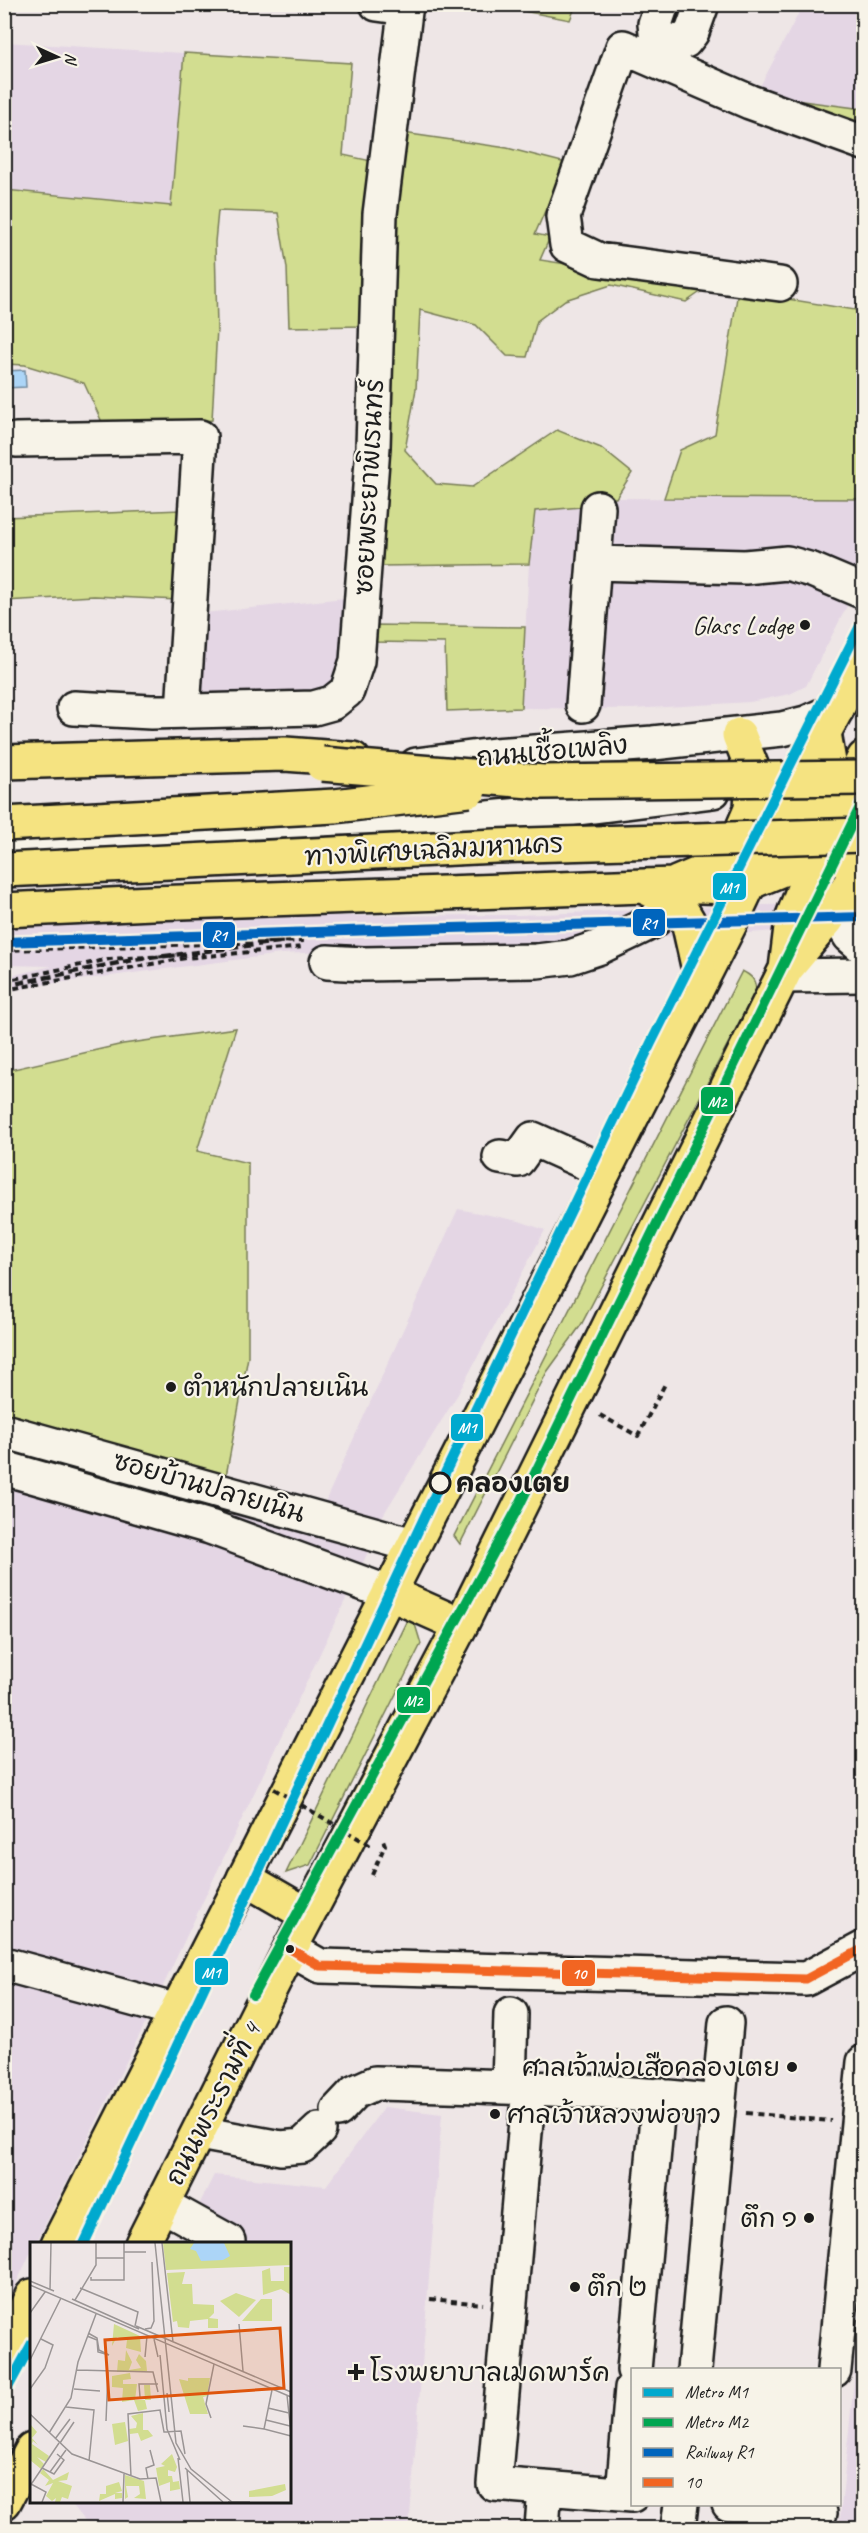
<svg xmlns="http://www.w3.org/2000/svg" width="868" height="2533" font-family="Caveat,'Playpen Sans Thai',sans-serif">
<style>
.built{fill:#e4d6e4}
.green{fill:#d2dd90;stroke:#777c56;stroke-width:1.5}
.water{fill:#acd5f7;stroke:#728b9f;stroke-width:1.5}
.lines{fill:none;stroke-linecap:round;stroke-linejoin:round}
.minor-casing{stroke:#1c1c1c;stroke-width:38}
.major-casing{stroke:#1c1c1c;stroke-width:38}
.highway-casing{stroke:#1c1c1c;stroke-width:38}
.path{stroke:#1c1c1c;stroke-width:4;stroke-dasharray:6 4.5;stroke-linecap:butt}
.minor{stroke:#f7f3e8;stroke-width:33}
.major{stroke:#f5e381;stroke-width:33}
.highway{stroke:#f5e381;stroke-width:33}
.rail{stroke:#1c1c1c;stroke-width:4.5;stroke-dasharray:9 4.5;stroke-linecap:butt}
.highway-bridge-casing{stroke:#1c1c1c;stroke-width:38;stroke-linecap:butt}
.path-bridge{stroke:#1c1c1c;stroke-width:4;stroke-dasharray:6 4.5;stroke-linecap:butt}
.highway-bridge{stroke:#f5e381;stroke-width:33}
.bus-1-casing{stroke:#f7f3e8;stroke-width:14}
.bus-1{stroke:#f26522;stroke-width:9}
.rail-1-casing{stroke:#f7f3e8;stroke-width:15}
.rail-1{stroke:#0065bd;stroke-width:10}
.metro-1-casing{stroke:#f7f3e8;stroke-width:15}
.metro-2-casing{stroke:#f7f3e8;stroke-width:15}
.metro-1{stroke:#00a9ce;stroke-width:10}
.metro-2{stroke:#00a651;stroke-width:10}
.poi-dot{fill:#1c1c1c;stroke:#f7f3e8;stroke-width:2}
.stop-dot{fill:#f7f3e8;stroke:#1c1c1c;stroke-width:3}
.labels{text-anchor:middle;dominant-baseline:central;stroke-width:4.5;stroke-linejoin:round;paint-order:stroke}
.street-label{font-size:26px;fill:#1c1c1c;stroke:#f7f3e8}
.poi-label{font-size:26px;fill:#1c1c1c;stroke:#f7f3e8;text-anchor:start}
.stop-label{font-size:26px;font-weight:bold;fill:#1c1c1c;stroke:#f7f3e8;text-anchor:start}
.inset-road{fill:none;stroke:#9a9595;stroke-width:1.5}
.view{fill:#de560d;fill-opacity:0.15;stroke:#de560d;stroke-width:3}
.inset-edge{fill:none;stroke:#1c1c1c;stroke-width:3}
.line-badge{stroke:#f7f3e8;stroke-width:2}
.badge-label{font-size:16px;text-anchor:middle;font-weight:bold;fill:#fff}
</style>
<rect width="100%" height="100%" fill="#eee6e6"/>
<filter id="ink" filterUnits="userSpaceOnUse"><feTurbulence type="fractalNoise" baseFrequency=".0167" numOctaves="2"/><feDisplacementMap in="SourceGraphic" scale="12" xChannelSelector="R" yChannelSelector="G"/><feConvolveMatrix kernelMatrix="1 2 1 2 8 2 1 2 1" color-interpolation-filters="sRGB"/></filter>
<g filter="url(#ink)">
<path class="built" d="M803,5H863V109L756,94Z
M4,42L231,56L218,211L5,218Z
M609,498L863,499V575L806,686L790,694L750,702L632,709L521,708L529,564L535,511L581,507Z
M354,597L350,663L332,695L201,693L204,613Z
M864,901L863,925L748,933L281,954L41,985L5,992V977L52,966L5,965L4,923L295,916L518,915Z
M458,1209L519,1221L545,1230L458,1394L380,1520L324,1504Z
M5,1448L368,1552L146,2022L36,2243L32,2244L31,2252L5,2307Z
M384,2107L442,2114L409,2528H91L70,2502H290V2244L180,2243L214,2175L326,2186Z
M863,2292V2528H839Z"/>
<path class="green" d="M492,5H576L570,20Z
M184,53L351,63L343,155L376,162L370,326L289,327L287,268L278,213L218,211L215,242L217,328L212,420L107,433L84,383L25,365L5,364V190L171,206Z
M772,97L863,109V146Z
M403,133L507,148L566,163L535,234L550,237L540,260L709,286L686,302L611,285L565,300L537,321L527,357L507,356L476,325L420,310L416,389L405,450L436,484L472,487L557,430L601,448L632,473L616,498H609L581,507L535,511L529,564L379,566L392,230Z
M863,288V499L664,498L680,450L715,434L738,291L855,310Z
M181,510L178,600L94,596L5,601V517Z
M373,625L525,627L521,708L447,711L445,643L372,642Z
M742,971C752,976 755,979 756,990L581,1325L547,1372L460,1544L454,1536Z
M236,1028L197,1151L248,1163V1357L226,1476L5,1421V1071L123,1044Z
M410,1616L414,1621L421,1644L310,1865L286,1873Z"/>
<path class="water" d="M25,370L26,387L5,388V371Z"/>
<g class="lines">
<defs>
<path id="minor" d="M377,4L406,8
M662,4L655,24L656,33C665,41 673,43 685,41L692,32L702,4
M780,284L599,260L567,245L563,216L623,47L750,102L864,143
M16,440L200,437L183,711
M594,563L745,567L787,563L812,570L864,592
M583,705L598,508
M74,708L151,712L314,708L332,703L347,691L357,661L373,447L380,214L406,4
M416,765L494,755L653,743L782,729L806,723L837,709
M4,844L282,837L531,814L713,791
M834,911L850,936L864,948
M327,962L363,964L537,961L570,957L600,947L652,922L676,901
M783,976L864,975
M500,1157L518,1160L533,1139L604,1171
M4,1431L413,1545
M4,1468L210,1527L389,1593
M290,1949L320,1966L806,1979L864,1948
M4,1964L177,2011
M509,2086L511,2014
M529,2087L494,2484L632,2495
M338,2110L355,2092L375,2083C489,2086 604,2089 718,2102
M199,2133L281,2148L302,2146L319,2130
M163,2205L228,2241
M634,2370L659,2095
M694,2370L726,2023
M834,2370L864,2062
M623,2494L632,2388
M729,2504L820,2513
M542,2528L545,2488
M678,2528L681,2504"/>
<path id="major" d="M786,969L792,919L817,855L864,758
M389,1593L461,1625
M244,1878L308,1915
M58,2244L732,920L798,780L864,659
M142,2244L290,1949L461,1625L786,969L827,920L864,862
M4,2350L32,2296
M4,2502L32,2450"/>
<path id="highway" d="M824,733L838,814L864,842
M811,757L808,821L834,858L864,864
M4,762L285,754L353,759
M677,883L708,870L736,844L751,809L753,770L739,735
M644,887L676,901L688,921L701,979
M4,910L152,903L673,885L730,887L751,882L817,855
M834,911L864,899"/>
</defs>
<use href="#minor" class="minor-casing"/>
<use href="#major" class="major-casing"/>
<use href="#highway" class="highway-casing"/>
<path class="path" d="M4,950L307,941
M4,981L110,959L205,954
M4,990L186,958L303,947
M600,1415L638,1436L665,1384
M372,1875L385,1845L383,1840H380
M746,2113L831,2121
M430,2299L483,2304"/>
<use href="#minor" class="minor"/>
<use href="#major" class="major"/>
<use href="#highway" class="highway"/>
<path class="rail" d="M4,942L376,930L864,917
M4,986L133,960L295,940"/>
<defs>
<path id="highway-bridge" d="M322,764L543,782L864,778
M4,824L335,806L469,790
M4,870L496,846L864,835"/>
</defs>
<use href="#highway-bridge" class="highway-bridge-casing"/>
<path class="path-bridge" d="M274,1789L373,1847"/>
<use href="#highway-bridge" class="highway-bridge"/>
<defs>
<path id="bus-1" d="M290,1949L320,1966L806,1979L864,1948"/>
</defs>
<use href="#bus-1" class="bus-1-casing"/>
<use href="#bus-1" class="bus-1"/>
<defs>
<path id="rail-1" d="M4,942L376,930L864,917"/>
</defs>
<use href="#rail-1" class="rail-1-casing"/>
<use href="#rail-1" class="rail-1"/>
<defs>
<path id="metro-1" d="M84,2244L446,1471L651,1043L864,618
M4,2395L32,2343"/>
<path id="metro-2" d="M253,1995L520,1504L864,799"/>
</defs>
<use href="#metro-1" class="metro-1-casing"/>
<use href="#metro-2" class="metro-2-casing"/>
<use href="#metro-1" class="metro-1"/>
<use href="#metro-2" class="metro-2"/>
</g>
</g>
<g class="poi-dot">
<circle cx="805" cy="625" r="6"/>
<circle cx="171" cy="1387" r="6"/>
<circle cx="290" cy="1949" r="5"/>
<circle cx="792" cy="2067" r="6"/>
<circle cx="495" cy="2114" r="6"/>
<circle cx="809" cy="2218" r="6"/>
<circle cx="575" cy="2287" r="6"/>
<path d="M353 2363h6v6h6v6h-6v6h-6v-6h-6v-6h6z"/>
</g>
<circle class="stop-dot" cx="440" cy="1483" r="10"/>
<g class="labels">
<g class="street-label">
<text transform="translate(369 487) rotate(-87)">ซอยพระยาพิเรนทร์</text>
<text transform="translate(552 751) rotate(-5)">ถนนเชื้อเพลิง</text>
<text transform="translate(434 850) rotate(-3)">ทางพิเศษเฉลิมมหานคร</text>
<text transform="translate(209 1487) rotate(16)">ซอยบ้านปลายเนิน</text>
<text transform="translate(213 2104) rotate(-63)">ถนนพระรามที่ 4</text>
</g>
<g class="poi-label">
<text x="793" y="625" text-anchor="end">Glass Lodge</text>
<text x="183" y="1387">ตำหนักปลายเนิน</text>
<text x="780" y="2067" text-anchor="end">ศาลเจ้าพ่อเสือคลองเตย</text>
<text x="507" y="2114">ศาลเจ้าหลวงพ่อขาว</text>
<text x="797" y="2218" text-anchor="end">ตึก ๑</text>
<text x="587" y="2287">ตึก ๒</text>
<text x="370" y="2372">โรงพยาบาลเมดพาร์ค</text>
</g>
<g class="stop-label">
<text x="456" y="1483">คลองเตย</text>
</g>
</g>
<g transform="translate(30 2242)">
<rect width="261" height="261" fill="#eee6e6"/>
<path d="M133,1H261V23L136,28ZM254,25H261V53L251,47L233,53L232,29L240,26L241,39H254ZM155,30L152,42H162L163,62L184,63V71L179,76L188,77V86H178V77L160,79L159,86L148,85L147,79L143,80L137,31ZM206,51L226,58L209,75L190,59ZM231,57H242V79H212ZM84,82L110,94L111,110L96,106L97,98L87,95L82,104ZM96,108L102,120L99,128L111,126L106,118L109,112L116,119L117,129L87,130L88,118L95,119ZM100,131L101,137L93,138V142H107L105,158H115L114,143H120L121,158H115L117,167L108,169L104,158L92,160L93,146L82,145V134ZM158,136H180L177,154L173,155L178,172H160L149,137L158,139ZM113,171V188H118L123,194L111,199L108,191L100,192L99,187L106,186L107,181L101,174ZM95,180L98,199L85,203L82,182ZM0,182L7,190L2,196L8,203L3,199L2,202L19,214L16,220L7,215L14,222L11,227L0,218ZM142,212L147,225L145,230L138,228V234H142L143,240L149,239L150,247L140,249V240L129,244L126,226L135,224L131,222ZM13,227L23,238L39,230L37,238L28,239L42,244L38,257L32,255L30,260H25L26,256L22,259L16,254L23,241L15,244L19,238L10,231ZM95,233L114,239L116,257L104,256L110,252L109,244H96L98,255L95,257ZM89,240L92,249L85,251H92V256L85,257V252L69,259L70,252H76V244ZM255,242L256,248L242,254L219,255V249Z" fill="#d2dd90"/>
<path d="M164,1H194L200,14L193,18L171,19L166,9L160,7Z" fill="#acd5f7"/>
<path class="inset-road" d="M125,1L146,201L161,227L202,260M132,1L143,100M94,10H116M66,16H94V1M61,35V38H94V16M0,39L24,49M0,43L261,155M50,46L108,70L105,84M20,48L21,1M42,57L109,87M45,58L66,23V1M0,71L15,50M209,82L213,129M106,84L261,150M115,87L121,86L124,79L122,20M57,94L67,98L68,110L79,113L69,108L67,96L58,91M124,97L128,115M130,113L137,187L150,218M115,115L117,94M0,118L31,56M47,128L123,130L128,150M0,147L15,126L23,103L11,97M44,147L70,149M242,148L234,187L261,194M137,151L139,170M257,153L261,192M110,155L109,142H128M36,165L64,168L59,219M238,166L259,171M0,172L42,212L110,237L126,236L131,260M181,176L176,162L184,122M236,178L260,184M76,179L78,130M213,184L234,187M19,191L41,156L48,120L66,72M25,197L40,177M30,201L44,180M148,216L153,260M12,226L20,230L36,208M155,226L193,260M157,228L160,260M20,230L24,232L34,218L27,212M101,234L98,172L130,168L134,190L151,189L155,212M118,237L116,226L124,223L120,208M1,242L16,250L12,260M0,244L29,201M93,260L94,232M198,260H220"/>
<path class="view" d="M250,86L254,146L79,158L75,98Z"/>
<rect width="261" height="261" class="inset-edge"/>
</g>
<g class="line-badge">
<rect x="712" y="872" width="35" height="29" rx="6" fill="#00a9ce"/>
<rect x="632" y="908" width="34" height="29" rx="6" fill="#0065bd"/>
<rect x="202" y="921" width="34" height="28" rx="6" fill="#0065bd"/>
<rect x="700" y="1086" width="34" height="29" rx="6" fill="#00a651"/>
<rect x="450" y="1413" width="34" height="29" rx="6" fill="#00a9ce"/>
<rect x="396" y="1686" width="35" height="28" rx="6" fill="#00a651"/>
<rect x="194" y="1957" width="35" height="29" rx="6" fill="#00a9ce"/>
<rect x="561" y="1959" width="35" height="28" rx="6" fill="#f26522"/>
</g>
<g class="badge-label">
<text x="729" y="893">M1</text>
<text x="649" y="929">R1</text>
<text x="219" y="941">R1</text>
<text x="717" y="1107">M2</text>
<text x="467" y="1433">M1</text>
<text x="413" y="1706">M2</text>
<text x="211" y="1978">M1</text>
<text x="579" y="1979">10</text>
</g>
<rect width="868" height="2533" fill="none" stroke="#f7f3e8" stroke-width="24"/>
<rect x="12" y="12" width="844" height="2509" fill="none" stroke="#1c1c1c" stroke-width="2" filter="url(#ink)"/>
<rect x="631" y="2368" width="210" height="138" fill="#f7f3e8" stroke="#9f9d96" stroke-width="1.5"/>
<rect x="643" y="2388" width="30" height="9" fill="#00a9ce" stroke="#9f9d96" stroke-width="1.5"/>
<text x="685" y="2398" font-size="18" fill="#1c1c1c">Metro M1</text>
<rect x="643" y="2418" width="30" height="9" fill="#00a651" stroke="#9f9d96" stroke-width="1.5"/>
<text x="685" y="2428" font-size="18" fill="#1c1c1c">Metro M2</text>
<rect x="643" y="2448" width="30" height="9" fill="#0065bd" stroke="#9f9d96" stroke-width="1.5"/>
<text x="685" y="2458" font-size="18" fill="#1c1c1c">Railway R1</text>
<rect x="643" y="2478" width="30" height="9" fill="#f26522" stroke="#9f9d96" stroke-width="1.5"/>
<text x="685" y="2488" font-size="18" fill="#1c1c1c">10</text>
<g transform="translate(57 57) rotate(94)" stroke="#f7f3e8" stroke-width="4.5" paint-order="stroke">
<path d="M0-4.5L10 22L0 15L-10 22Z" fill="#1c1c1c"/>
<text y="-9" font-size="16" font-weight="bold" text-anchor="middle" fill="#1c1c1c">N</text>
</g>
</svg>
